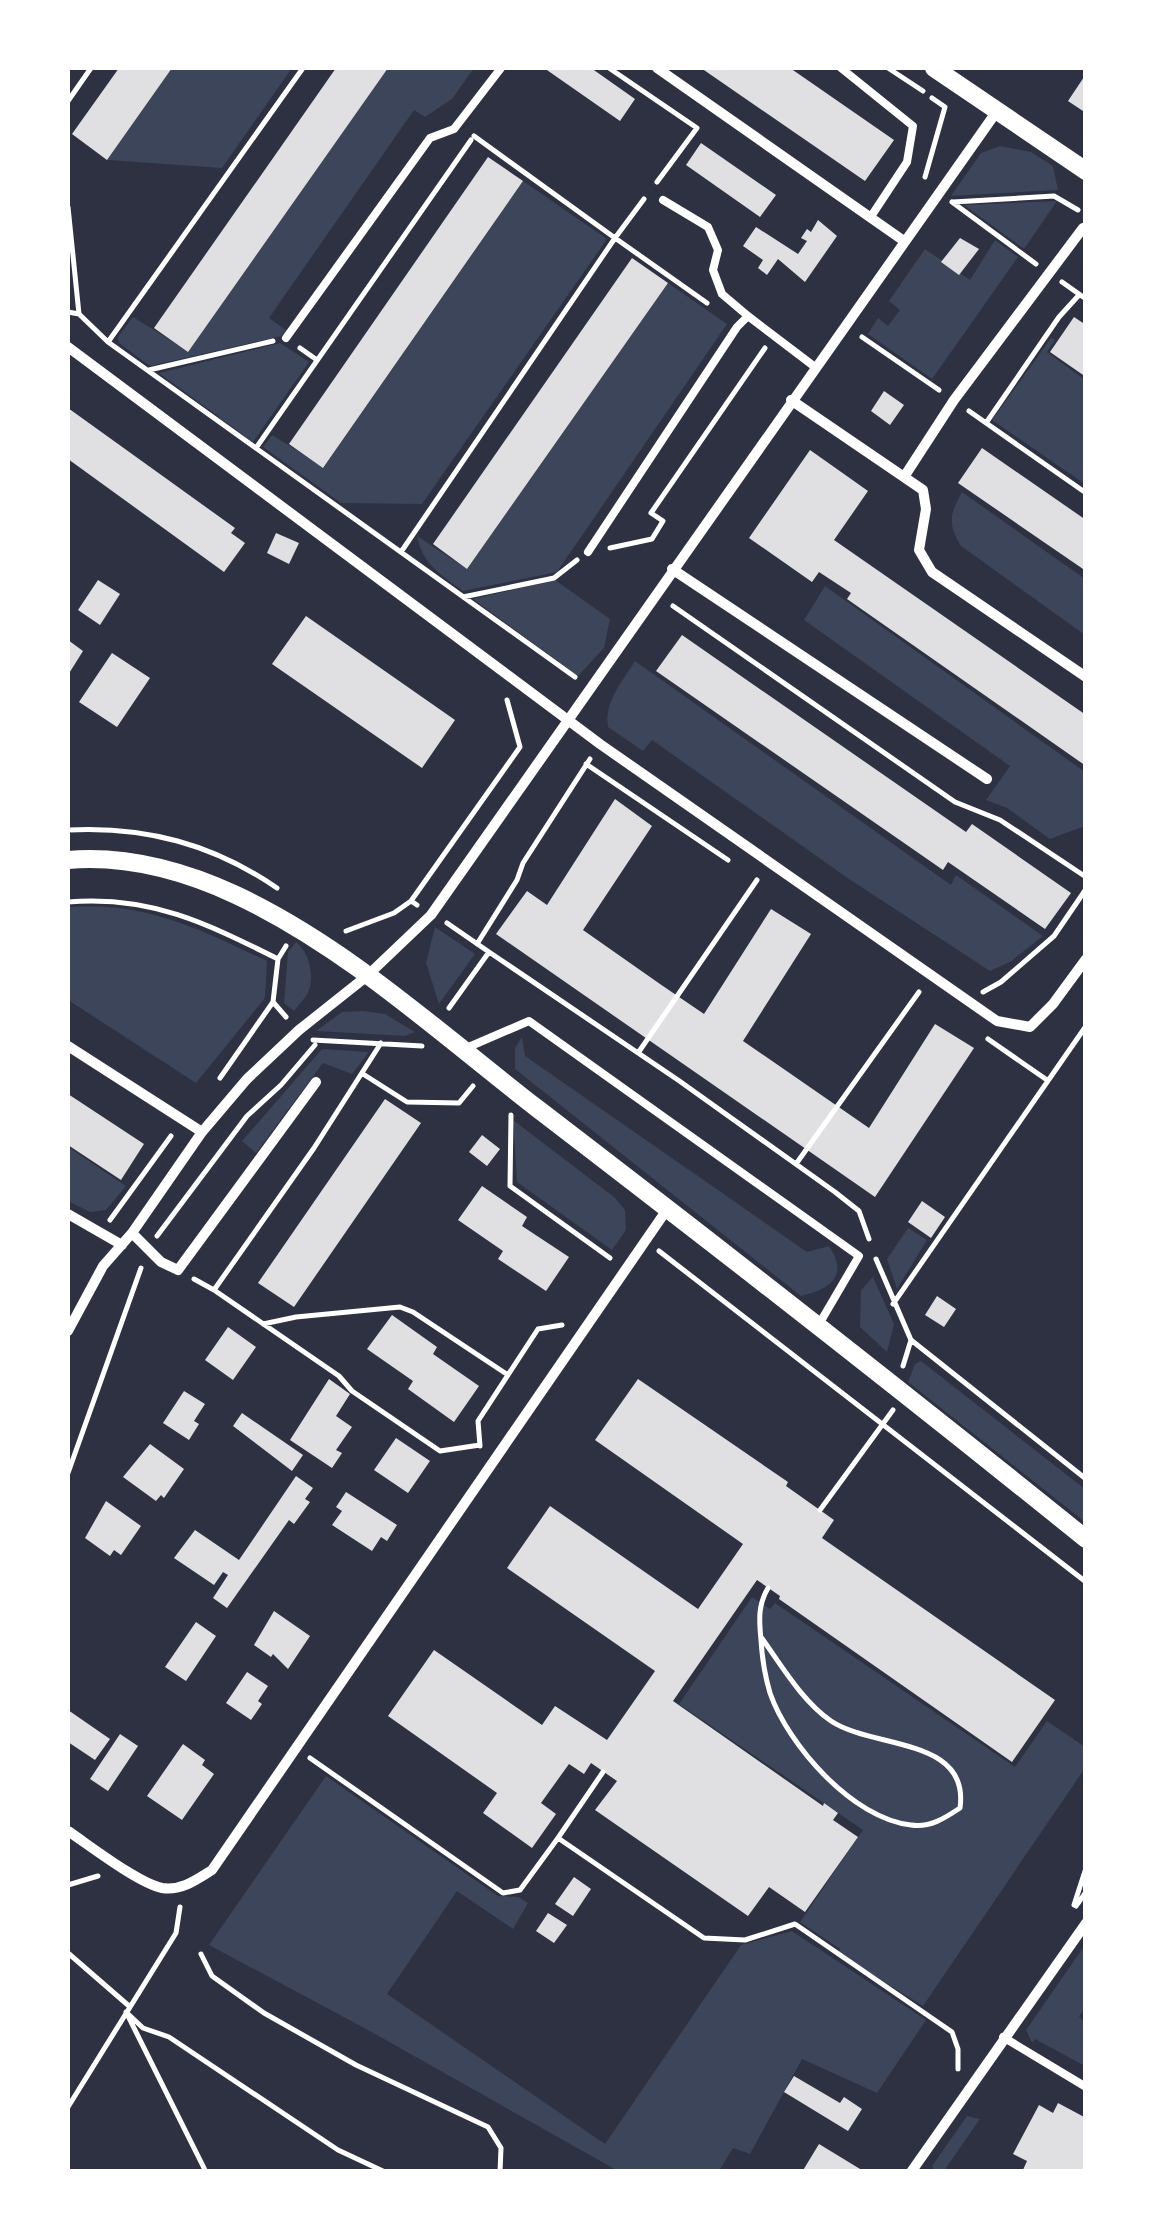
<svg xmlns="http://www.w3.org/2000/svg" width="1153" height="2239" font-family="'Source Serif 4',serif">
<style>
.green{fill:#3c4559}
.building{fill:#e0e0e3}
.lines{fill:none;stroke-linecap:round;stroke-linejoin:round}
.path{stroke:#fff;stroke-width:5}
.service{stroke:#fff;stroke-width:8}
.minor{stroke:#fff;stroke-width:10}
.tertiary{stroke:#fff;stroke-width:18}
</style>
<rect width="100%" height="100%" fill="#2d3142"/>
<path class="green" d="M172,68H292L222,168L107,160Z
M388,68H474L452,99L425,117L414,110L269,318L286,330L281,336L150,366L119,343L118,337L133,317L188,351Z
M1000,146L1031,152L1053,166L1058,190L951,196L981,153Z
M523,181L607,239L422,504L341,503L263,447L272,435L324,467Z
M1057,201L1024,249L964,205Z
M995,240L1018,257L932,379L868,334L878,318L888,326L900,310L889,301L925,249L970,280Z
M668,283L727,324L557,572L463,591C441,575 422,564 417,536L467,569Z
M1051,338L1055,340L1047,352L1085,380V484L992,420Z
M280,343L309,362L253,442L159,373Z
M962,492L1085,579V635L961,546C947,523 950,514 962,492Z
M555,580L610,619L604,648L578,676L473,599Z
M825,586L1085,772V826L1050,839L1007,808L986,800L1010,766L804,620Z
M635,661L951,885L956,875L1043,936L1010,962L990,971L849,879L652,740L643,751L608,727C604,702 622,682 635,661Z
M68,907C145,901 199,929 267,961L265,998L196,1083L68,1000Z
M435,927L475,954L439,1004L426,963Z
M296,942C308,951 315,974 309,990C307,997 298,1005 294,1011L284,1003L288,952Z
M363,1011L385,1014L415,1032L405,1036L316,1031L342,1012Z
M522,1037L525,1056L807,1252L829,1246C849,1276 831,1289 801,1296L515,1069V1048Z
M322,1049L369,1052L352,1074L323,1063L256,1153L242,1141Z
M513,1120L614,1197L625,1210L626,1230L612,1250L517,1182Z
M68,1147L126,1186L106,1210L90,1212L68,1201Z
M908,1228L927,1240L897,1289L887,1259Z
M873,1277L894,1324L887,1352L860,1327L861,1290Z
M921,1361L1085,1489V1522L908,1382L915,1364Z
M752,1597L770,1609L775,1603L1015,1767L1047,1721L1085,1747V1768L923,2006L838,1953L840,1949L800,1922L863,1830L679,1704Z
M326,1776L498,1896L519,1897L528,1903L513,1929L457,1891L387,1994L605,2144L741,1945L792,1931L926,2020L877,2093L802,2059L750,2154L733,2148L719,2171H618L368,2030L209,1945Z
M1085,1945V2007L1079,2017L1085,2022V2066L1035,2039L1032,2043L1026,2030Z
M967,2116L980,2119L944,2171H935L932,2166Z"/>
<path class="building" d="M119,68H172L107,160L72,134Z
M336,68H388L188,352L154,328Z
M544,68H591L635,99L620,121Z
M701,68H790L894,140L865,181Z
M1086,74V113L1068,101Z
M701,143L776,195L760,217L686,165Z
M488,157L523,181L323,468L289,444Z
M818,220L837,236L805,282L778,259L767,275L758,268L763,260L743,246L756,227L798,254L807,241L801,238L807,229L811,232Z
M960,238L979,249L959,275L941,262Z
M632,258L668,283L467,569L433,544Z
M1074,317L1086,325V377L1050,352Z
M884,391L904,405L890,425L871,411Z
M68,408L235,528L231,533L245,543L224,572L68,459Z
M982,448L1086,520V571L958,483Z
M810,450L868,491L834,540L1086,715V766L847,599L851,593L819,572L812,582L749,538Z
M276,533L299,543L289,564L267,553Z
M98,580L120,594L100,625L78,610Z
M306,616L455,720L422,768L272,664Z
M682,635L966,832L972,824L1071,893L1045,929L948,862L943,870L656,671Z
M68,640L83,651L68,675Z
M112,653L150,678L117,727L79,702Z
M615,799L652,826L583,930L660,984L704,1014L771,909L811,934L743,1041L869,1128L935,1024L974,1048L875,1197L496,934L527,891L547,905Z
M68,1094L144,1144L121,1180L68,1145Z
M385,1099L421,1123L294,1307L258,1283Z
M482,1135L500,1149L487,1166L469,1152Z
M482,1186L527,1217L522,1226L569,1257L546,1291L498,1259L503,1251L458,1220Z
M922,1201L945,1217L931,1238L908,1222Z
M937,1296L956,1309L944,1327L925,1315Z
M392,1315L437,1347L433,1354L479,1386L454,1422L408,1389L413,1381L367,1349Z
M228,1327L256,1347L233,1380L205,1360Z
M329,1379L350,1394L336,1416L352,1427L336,1450L342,1453L332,1468L290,1440Z
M638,1379L788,1482L786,1486L834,1520L822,1538L1055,1700L1012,1762L779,1599L780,1596L757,1580L673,1701L823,1806L824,1803L838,1813L833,1820L858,1837L805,1912L769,1887L748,1916L595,1810L617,1781L591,1763L584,1774L569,1764L541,1803L556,1814L532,1848L483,1813L497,1793L388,1716L434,1650L542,1725L555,1706L607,1740L655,1671L507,1568L550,1506L698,1609L743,1544L595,1440Z
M184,1391L205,1404L194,1421L199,1424L189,1440L163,1423Z
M242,1413L303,1455L292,1471L233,1426Z
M396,1438L430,1461L408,1493L374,1470Z
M150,1444L184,1469L164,1498L161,1495L156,1501L123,1477Z
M296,1476L313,1488L305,1499L310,1502L294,1524L289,1520L227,1608L213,1598L228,1575L223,1572L214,1585L174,1558L195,1530L239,1560Z
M346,1492L397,1525L387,1541L381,1537L372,1551L332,1525L342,1511L336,1507Z
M106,1501L141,1526L121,1555L114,1550L110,1556L85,1538Z
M274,1611L310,1636L288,1669L273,1654L271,1657L254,1645Z
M196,1622L216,1636L186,1681L165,1667Z
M247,1672L268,1686L258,1701L262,1704L251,1720L226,1703Z
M68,1710L110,1739L95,1760L68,1742Z
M120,1734L138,1746L108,1791L90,1779Z
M183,1744L205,1760L202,1765L214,1774L182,1820L147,1796Z
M574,1877L591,1889L573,1916L555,1904Z
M548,1913L567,1925L554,1943L536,1931Z
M794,2076L840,2103L844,2097L862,2109L848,2131L784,2092Z
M1058,2103L1086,2118V2172H1022L1027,2161L1013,2154L1039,2105L1053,2113Z
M819,2144L865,2172H802Z"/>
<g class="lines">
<path class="path" d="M609,68L697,128L657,182
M888,68L923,91
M68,101L91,68
M474,136L615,238L644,199
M925,177L945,107L932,98
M952,202L1036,264
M953,202L1054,196L1078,210
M68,207L79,314
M1062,282L1086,299
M68,312L79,314L108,342L575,677
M862,337L939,390
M108,342L303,68
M300,348L317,360
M149,370L273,341
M969,411L1086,493
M986,423L1059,317L1079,295
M256,448L471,140
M610,548L652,539L663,521L651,513L765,348
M401,552L615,238L707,303
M463,597L554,578L577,560
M673,606L955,802L1000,820L1086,877
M586,764L728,860
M68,830C145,826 213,844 277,888
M411,901L520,747L507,700
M68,902C150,895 206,923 278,959
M447,923L489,952L449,1008
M346,931L394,913L411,901L417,905
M477,944L517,880L523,863L590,759
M286,946L278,959L273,1002L286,1017
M489,952L678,1080L835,1192L859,1211L869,1239
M983,992L1001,982L1054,936L1086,889
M988,1039L1047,1080
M313,1040L422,1046
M638,1053L757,880
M363,1074L407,1102L459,1103L473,1086
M220,1078L273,1002
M511,1115L510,1186L610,1258
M796,1164L919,992
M110,1220L171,1136
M157,1236L247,1116L281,1085L315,1045
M659,1251L1086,1582
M876,1259L911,1340L1086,1479
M194,1279L214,1290L314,1148L381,1043
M214,1290L339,1376L352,1391L440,1451L480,1445
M893,1304L1086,1026
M263,1324L296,1317L400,1307L413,1312L508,1375
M903,1366L911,1340
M480,1446L478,1421L538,1329L562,1325
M68,1473L141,1268
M820,1510L893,1410
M761,1637C782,1666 802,1701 831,1721C873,1749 970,1737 960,1808C945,1818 930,1828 911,1825C853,1819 788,1745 770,1693C765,1676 762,1657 761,1640C759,1620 758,1605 768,1588
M310,1758L503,1893L520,1890L558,1838L704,1938L745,1940L795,1924L952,2032L958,2049V2069
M558,1838L603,1772
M68,1885L98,1876
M1074,1905L1086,1868
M1076,1906L1086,1892
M68,1953L129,2006
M201,1954L212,1976L264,2013L356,2065L488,2127L501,2148L500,2172
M126,2012L143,2028L169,2037L338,2150L385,2172
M127,2014L206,2172
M68,2107L176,1933L180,1907"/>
<path class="service" d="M841,68L913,126L907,162L870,218
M663,200L708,227L718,250L713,270L722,294L748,316
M286,338L430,138L454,129L501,68
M588,552L737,327L748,316L815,367
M464,1049L529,1021L859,1256L818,1326
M1003,2037L1086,2087"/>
<path class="minor" d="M657,68L904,241
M68,347L600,744L997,1021L1030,1027L1053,1004L1086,959
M791,400L923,490L926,509L919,550L932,572L1086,677
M904,477L954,400L1083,228
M672,569L987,779
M68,1046L202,1132
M68,1214L122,1245
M132,1233L161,1262L178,1270L316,1082
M68,1331L103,1266L132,1233L202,1132L247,1079L299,1030L367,976L431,915L997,111
M68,1831C89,1845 138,1883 162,1888C181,1891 196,1880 212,1870L668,1208
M911,2172L1086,1923"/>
<path class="tertiary" d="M934,68L1086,171
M68,860C127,855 182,870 236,895C347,947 442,1035 538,1109C722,1250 905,1393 1086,1539"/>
</g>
<rect width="1153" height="2239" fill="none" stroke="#ffffff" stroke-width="140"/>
</svg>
